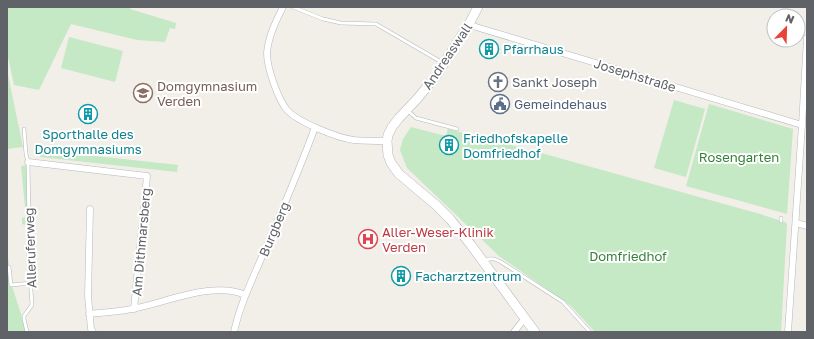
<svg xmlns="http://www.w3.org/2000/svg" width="814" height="339" font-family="'Golos Text',sans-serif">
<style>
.green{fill:#c5e8c5}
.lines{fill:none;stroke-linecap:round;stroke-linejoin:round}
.lane-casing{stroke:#b5b8bc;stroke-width:4}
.street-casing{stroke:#b5b8bc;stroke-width:7}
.secondary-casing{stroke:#b6babf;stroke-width:10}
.lane{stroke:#fff;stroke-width:3}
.street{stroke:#fff;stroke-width:6}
.secondary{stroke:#fff;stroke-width:9}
.labels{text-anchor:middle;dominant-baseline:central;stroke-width:4;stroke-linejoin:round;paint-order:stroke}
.culture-label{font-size:13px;fill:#0d838f;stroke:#fff;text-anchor:start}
.street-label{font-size:13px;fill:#5f6368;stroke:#fff}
.worship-label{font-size:13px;fill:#5b616d;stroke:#fff;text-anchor:start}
.education-label{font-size:13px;fill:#785e54;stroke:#fff;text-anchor:start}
.service-label{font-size:13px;fill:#4e5e75;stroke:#fff;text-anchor:start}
.park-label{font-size:13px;fill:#348238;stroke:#fff}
.health-label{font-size:13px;fill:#be3a42;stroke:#fff;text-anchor:start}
</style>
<rect width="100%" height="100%" fill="#f1efe8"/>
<path class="green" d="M7,7H130V9L176,23L175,29L170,28L165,42L137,40L71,24L39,90L14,85L7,52Z
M69,37L123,51L115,82L61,68Z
M7,70L23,147L7,149Z
M674,100L705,109L686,177L654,168Z
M709,104L793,129L787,214L686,186Z
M411,127L446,136L448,129L534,151L760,214L785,222L787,224L781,332H595L571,306L499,256L407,168L400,150L403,139Z
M41,150L178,165L177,172L40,157Z
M27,165L28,226L22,224V218L26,217L21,166Z
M7,248L11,283L21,314L26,332H7Z"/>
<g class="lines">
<defs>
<path id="lane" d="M293,7L323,19L341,23L376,24L443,63
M407,110L416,118L457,129
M24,129L26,154L28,162L29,223L28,244L32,305L24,316V319L27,332
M781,221V218
M485,261C491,257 495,259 501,262L563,302L590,332
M7,267H9L11,285L31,283"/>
<path id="street" d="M283,7C276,21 268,37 267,53C267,68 278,99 287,110C298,122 337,138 354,140C365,141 376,141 387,141
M469,24L476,27L802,125
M28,162L147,176L134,309
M90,209L88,296L91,329L93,332
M796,223L807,226
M89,314C105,312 121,312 136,308C167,302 214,281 245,295
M234,332C240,304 253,278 264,252C282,210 300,169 315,127
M514,332L521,323L525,319
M788,332L802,125L807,38"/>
<path id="secondary" d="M478,7L469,24L436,76L417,99L399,118L392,127L388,135L387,141L388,155L391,163L399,174L436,205L450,219L471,245L535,332"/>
</defs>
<use href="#lane" class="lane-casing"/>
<use href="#street" class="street-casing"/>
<use href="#secondary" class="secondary-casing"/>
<use href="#lane" class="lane"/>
<use href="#street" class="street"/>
<use href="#secondary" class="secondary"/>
</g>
<defs>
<symbol id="building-ring" viewBox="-11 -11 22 22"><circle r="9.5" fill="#fff" stroke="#0f9aa8" stroke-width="1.5"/><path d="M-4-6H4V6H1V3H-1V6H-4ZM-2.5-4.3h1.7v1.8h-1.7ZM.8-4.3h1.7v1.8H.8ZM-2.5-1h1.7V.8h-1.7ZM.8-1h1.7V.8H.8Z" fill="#0f9aa8"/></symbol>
<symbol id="church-ring" viewBox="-11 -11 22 22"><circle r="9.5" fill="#fff" stroke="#6b7280" stroke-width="1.5"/><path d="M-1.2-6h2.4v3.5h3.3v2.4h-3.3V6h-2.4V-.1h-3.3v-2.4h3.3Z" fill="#6b7280"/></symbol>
<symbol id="school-ring" viewBox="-11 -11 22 22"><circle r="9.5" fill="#fff" stroke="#8d6e63" stroke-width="1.5"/><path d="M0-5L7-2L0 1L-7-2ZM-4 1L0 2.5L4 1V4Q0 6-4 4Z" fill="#8d6e63"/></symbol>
<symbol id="civic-ring" viewBox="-11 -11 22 22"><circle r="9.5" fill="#fff" stroke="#5c6f8a" stroke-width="1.5"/><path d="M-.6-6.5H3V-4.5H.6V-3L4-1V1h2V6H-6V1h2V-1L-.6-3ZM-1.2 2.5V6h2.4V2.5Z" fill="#5c6f8a"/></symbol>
<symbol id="hospital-ring" viewBox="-11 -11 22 22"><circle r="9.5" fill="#fff" stroke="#e0444e" stroke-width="1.5"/><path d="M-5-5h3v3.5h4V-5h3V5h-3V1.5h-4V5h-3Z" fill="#e0444e"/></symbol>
</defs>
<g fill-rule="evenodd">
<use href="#building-ring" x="478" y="38" width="22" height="22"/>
<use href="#church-ring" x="487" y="71" width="22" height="22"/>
<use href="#school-ring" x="132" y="82" width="22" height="22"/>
<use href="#civic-ring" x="489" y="93" width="22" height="22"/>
<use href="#building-ring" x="77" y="103" width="22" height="22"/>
<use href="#building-ring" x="438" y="134" width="22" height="22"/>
<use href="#hospital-ring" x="357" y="228" width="22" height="22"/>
<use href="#building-ring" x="390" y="265" width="22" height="22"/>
</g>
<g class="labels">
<g class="culture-label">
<text x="503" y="49">Pfarrhaus</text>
<text x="88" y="134" text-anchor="middle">Sporthalle des<tspan x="88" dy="15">Domgymnasiums</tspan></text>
<text x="463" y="138">Friedhofskapelle<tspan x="463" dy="15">Domfriedhof</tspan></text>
<text x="415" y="276">Facharztzentrum</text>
</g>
<g class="street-label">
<text transform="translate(447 56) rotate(-56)">Andreaswall</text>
<text transform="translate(635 75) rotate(17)">Josephstraße</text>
<text transform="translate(274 229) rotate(-67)">Burgberg</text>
<text transform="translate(141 242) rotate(-85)">Am Dithmarsberg</text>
<text transform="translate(30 248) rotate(-92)">Alleruferweg</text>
</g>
<g class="worship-label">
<text x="512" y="82">Sankt Joseph</text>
</g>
<g class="education-label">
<text x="157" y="86">Domgymnasium<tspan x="157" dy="15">Verden</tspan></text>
</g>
<g class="service-label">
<text x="514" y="104">Gemeindehaus</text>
</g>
<g class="park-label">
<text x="739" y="157">Rosengarten</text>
<text x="628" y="256">Domfriedhof</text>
</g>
<g class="health-label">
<text x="382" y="232">Aller-Weser-Klinik<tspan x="382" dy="15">Verden</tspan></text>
</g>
</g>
<rect width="814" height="339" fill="none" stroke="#5f6368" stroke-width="16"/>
<g transform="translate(786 28) rotate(23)"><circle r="19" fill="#ffffff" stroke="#bfc1c3"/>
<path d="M0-3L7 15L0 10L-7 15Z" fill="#ea4335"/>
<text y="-6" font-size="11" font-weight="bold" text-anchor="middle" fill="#5f6368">N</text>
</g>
</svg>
